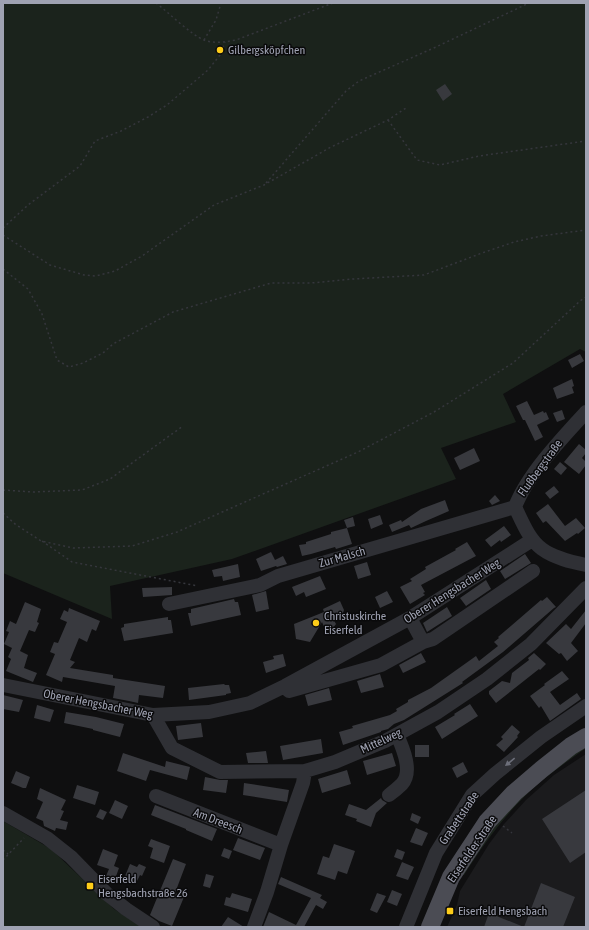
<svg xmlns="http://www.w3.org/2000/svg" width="589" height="930" font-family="'Asap Condensed',sans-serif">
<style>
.built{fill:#1b1b1d}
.green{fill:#1b231c}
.building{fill:#38393e}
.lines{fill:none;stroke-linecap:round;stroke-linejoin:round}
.path{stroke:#35363c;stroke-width:1.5;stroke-dasharray:2 3;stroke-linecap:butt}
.minor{stroke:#2f3035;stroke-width:14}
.major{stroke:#4b4c54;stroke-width:18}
.oneway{fill:#6d6f7a}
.poi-dot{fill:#fecd19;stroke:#0a0a0b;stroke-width:1.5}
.labels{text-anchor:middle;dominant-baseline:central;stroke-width:3;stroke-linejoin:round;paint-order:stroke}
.poi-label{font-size:12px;fill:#9fa2b2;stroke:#0a0a0b;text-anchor:start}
.street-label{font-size:12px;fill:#9fa2b2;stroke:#0a0a0b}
</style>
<rect width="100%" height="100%" fill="#0f0f10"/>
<path class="built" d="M586,754V927H447L457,905L460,891L489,844L504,824L526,800L554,775Z"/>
<path class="green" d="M3,3H586V352L580,349L503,394L516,422L441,448L456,479L232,559L110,586L112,619L3,573Z
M586,744V748C567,762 547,775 530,791C504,816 483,845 464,875H462C477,850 494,823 515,803C537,782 562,763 586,744Z
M3,821L51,849L114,909L142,927H3Z"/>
<path class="building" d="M445,84L452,94L443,101L436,90Z
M580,354L584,361L572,368L568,360Z
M572,379L574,386L572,387L574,393L557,399L553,388Z
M527,401L534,415L543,411L544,413L546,412L549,419L537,425L543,437L535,441L525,420H523L516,406Z
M562,410L565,419L557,422L553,413Z
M579,444L586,450V453L582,458L586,462V465L579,474L564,462Z
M474,448L480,461L460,470L454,458Z
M560,462L567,468L561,475L554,469Z
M554,486L559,492L550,499L545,493Z
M495,495L500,501L492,505L489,501Z
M445,500L449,511L426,521L411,528L409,525L392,532L389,525L401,520L402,522L421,509Z
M548,504L565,526L576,518L585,528L578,534L577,533L565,541L546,521L543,523L536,513Z
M380,515L383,524L371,529L368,519Z
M353,517L355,526L347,528L352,544L336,549L335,547L311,554L302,556L299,545L306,544V542L331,534V532L347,528L344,520Z
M504,526L511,535L501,542L500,540L491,547L485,540Z
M467,542L476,556L421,585L425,592L423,593L425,595L410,604L400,587L412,581L410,579L426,569L425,567L456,550L455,549Z
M271,552L275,560L283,556L287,564L277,567L276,566L261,571L256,559Z
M525,554L531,563L505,579L500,571Z
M367,562L371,575L358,579L354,566Z
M238,564L240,577L223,581L222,576L214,577L212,570Z
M320,576L326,589L306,597L304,592L296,596L292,587Z
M486,580L491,589L466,606L460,598Z
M172,587V595L143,597L142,588Z
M266,591L269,609L256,612L252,595Z
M387,591L393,602L380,608L375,597Z
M547,597L556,607L554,608L503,652L462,682L463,683L404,720L394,724L388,729L381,731V732L343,745L339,732L353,728L352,726L390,715L397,711L396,709L408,702V700L431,688L476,656L479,661L498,646L494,642L499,638L498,637L541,600L542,601Z
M234,599L235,602H238L241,615L191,626L188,613H191V609Z
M340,601L344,610L343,613L332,617L336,624L333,628L325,629L322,622L310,642L296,639L294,624L324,612L323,609Z
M25,602L41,609L37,622L39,623L35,632L29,630L20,651L28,655L24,668L37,673L33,682L6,671L11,659L8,657L12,648L4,644L9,632L6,631L10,621L16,624Z
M447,607L452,616L427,632L423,623Z
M69,608L100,621L96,631L92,629L87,642L79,638L70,660L75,662L70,668L113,675V678L165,686L163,698L139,695L138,703L129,701L113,698L115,686L63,677L62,682L46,675L55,654L50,652L54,642L58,643L67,622L60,619L64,610L68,612Z
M586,610V623L571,643L578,651L567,661L561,653L559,654L546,643L566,624L571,629Z
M168,617V620H171L173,633L124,641L121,628L124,627V624Z
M421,653L426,662L403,673L399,665Z
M534,653L546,664L540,670L539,669L496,703L489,694V691L502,681L510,683L512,673L529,660L528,658Z
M283,654L286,666L266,673L263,662L274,659L273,656Z
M562,671L569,679L550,692L560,705L577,693L581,699L550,721L541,706L539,708L530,696L545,685L544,684Z
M380,674L384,687L361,693L357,681Z
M224,684L225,685H229L231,693L226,694V695L189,700L188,688Z
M329,688L332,700L308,706L305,695Z
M3,695L23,700L19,712L3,709Z
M470,704L478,716L442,739L435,727L455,715L454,714Z
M37,705L54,710L50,722L34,718Z
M66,712L96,717L124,724L120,737L93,730V729L64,723Z
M201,723L203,737L178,740L176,726Z
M512,725L520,732L517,736L518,737L504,752L496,745L503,739L501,737Z
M321,739L323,753L283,760L280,746Z
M415,745H429V757H415Z
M266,751L268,763H248L246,753Z
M123,753L165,767L166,761L190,767L187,780L150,770L146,781L117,771Z
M392,753L396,766L367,775L363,761Z
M463,762L468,772L457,778L452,768Z
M347,770L351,784L322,793L318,779Z
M16,771L30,777L26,788H23L11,783Z
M205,777L220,780H228L226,793L203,790Z
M244,783L289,790L287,802L243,795Z
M77,785L99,792L95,805L73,798Z
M40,788L66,800L61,810L64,811L60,820L68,822L66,830L56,828L55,831L44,826L43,821L36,818L43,802L37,799Z
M586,790V852L570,863L542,819Z
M381,798L382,800L387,803L376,813L371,827L356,821L357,819L345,815L349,804L366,810Z
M115,800L128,806L122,819L109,813Z
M155,805L217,829L212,841L186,830V829L151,815Z
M100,809L107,812L103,820L96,817Z
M412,813L421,817L418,824L410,820Z
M416,828L428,833L422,846L410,842Z
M238,838L265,848L260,860L233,850Z
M151,839L170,846L164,863L150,858L153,848L148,846Z
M334,844L355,851L347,874L338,871L335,880L317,874L323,856L329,858Z
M224,848L232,851L229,859L221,856Z
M103,849L118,855L114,866L119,868L115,879L106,876L109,869L97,865Z
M397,849L405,852L402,860L394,857Z
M173,859L186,864L175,893L184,897L172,926L159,921L150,915Z
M402,862L414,867L408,880L396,876Z
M130,864L137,867L139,864L146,867L142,876L140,875L137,881L125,876Z
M206,874L214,876L210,888L203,886Z
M281,877L322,895L320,898L327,902L323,909L316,905L304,927H263L269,912L296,925L311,898L278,884Z
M541,883L575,897L563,927H524Z
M392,890L402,894L397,906L387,902Z
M232,893L252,899L248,912L224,905L226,897L230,898Z
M377,893L386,896L377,913L370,910Z
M489,913L524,927H484Z
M228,917L244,927H221Z"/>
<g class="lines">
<path class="path" d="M156,3C168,12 191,35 204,40C214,44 225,42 236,40L333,3
M204,40L216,20L221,3
M388,120L417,160L440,165L479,156L586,141
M266,183L346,91L359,81L436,47L529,3
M3,228L28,205L80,166L95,141L121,131L148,117L167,105L208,70L220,55L225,42
M3,235L50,265L84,275L96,276L115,271L142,256L214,205L264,185L331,147L388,120L406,108
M3,269L28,289L42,314L57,360L69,367L83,363L103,353L113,344L173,312L271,283H311L353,279L424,275L482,253L514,242L541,236L586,230
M3,490L33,492L82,490L110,479L183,426
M3,513L15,524L41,541L73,548L132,546L177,532L358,452L434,412L513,363L580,301L586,297
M42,541L72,562L198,586
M503,826L512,833
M3,850L8,854
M3,860L24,838"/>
<path class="minor" d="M586,412C562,438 527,475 515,507C522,521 529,540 542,549C554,558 572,562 586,565
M169,604L260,585L278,576L515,507
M410,618L423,642
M3,685L153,715L209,712L250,703L285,686L410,618L532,540
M286,688L289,691L381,665L423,642L433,639L533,571
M153,715L172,748L220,772L305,771L335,762L385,741L438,712L487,679L531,644L586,588
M389,795C393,792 398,788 402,784C413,772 403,748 397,735
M156,796L281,845
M3,813L47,838L71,857L107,894L126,909L153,927
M254,927L267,892L281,845L303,783L305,771
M406,927L436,853L472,795L495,774L541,737L586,706"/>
<path class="major" d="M430,927L451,877L487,822L514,793L542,769L571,746L586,737"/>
</g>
<defs><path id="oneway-solid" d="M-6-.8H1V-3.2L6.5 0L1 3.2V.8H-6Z"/></defs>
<use class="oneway" href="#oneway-solid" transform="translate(510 762) rotate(141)"/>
<g class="poi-dot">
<circle cx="220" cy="50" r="4"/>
<circle cx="316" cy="623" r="4"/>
<rect x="86" y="882" width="8" height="8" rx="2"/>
<rect x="446" y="907" width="8" height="8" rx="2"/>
</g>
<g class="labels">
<g class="poi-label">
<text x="228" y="50">Gilbergsköpfchen</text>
<text x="324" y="616">Christuskirche<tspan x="324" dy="14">Eiserfeld</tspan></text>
<text x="98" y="879">Eiserfeld<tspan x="98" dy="14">Hengsbachstraße 26</tspan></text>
<text x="458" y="911">Eiserfeld Hengsbach</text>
</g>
<g class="street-label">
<text transform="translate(540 468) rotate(-54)">Flußbergstraße</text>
<text transform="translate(342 557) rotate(-16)">Zur Malsch</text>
<text transform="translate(452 591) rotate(-32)">Oberer Hengsbacher Weg</text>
<text transform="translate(98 704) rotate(11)">Oberer Hengsbacher Weg</text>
<text transform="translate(381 741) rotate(-25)">Mittelweg</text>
<text transform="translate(459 818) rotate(-56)">Grabettstraße</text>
<text transform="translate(218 821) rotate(21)">Am Dreesch</text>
<text transform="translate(472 849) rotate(-56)">Eiserfelder Straße</text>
</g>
</g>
<rect width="589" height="930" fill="none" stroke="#9fa2b2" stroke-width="8"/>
</svg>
